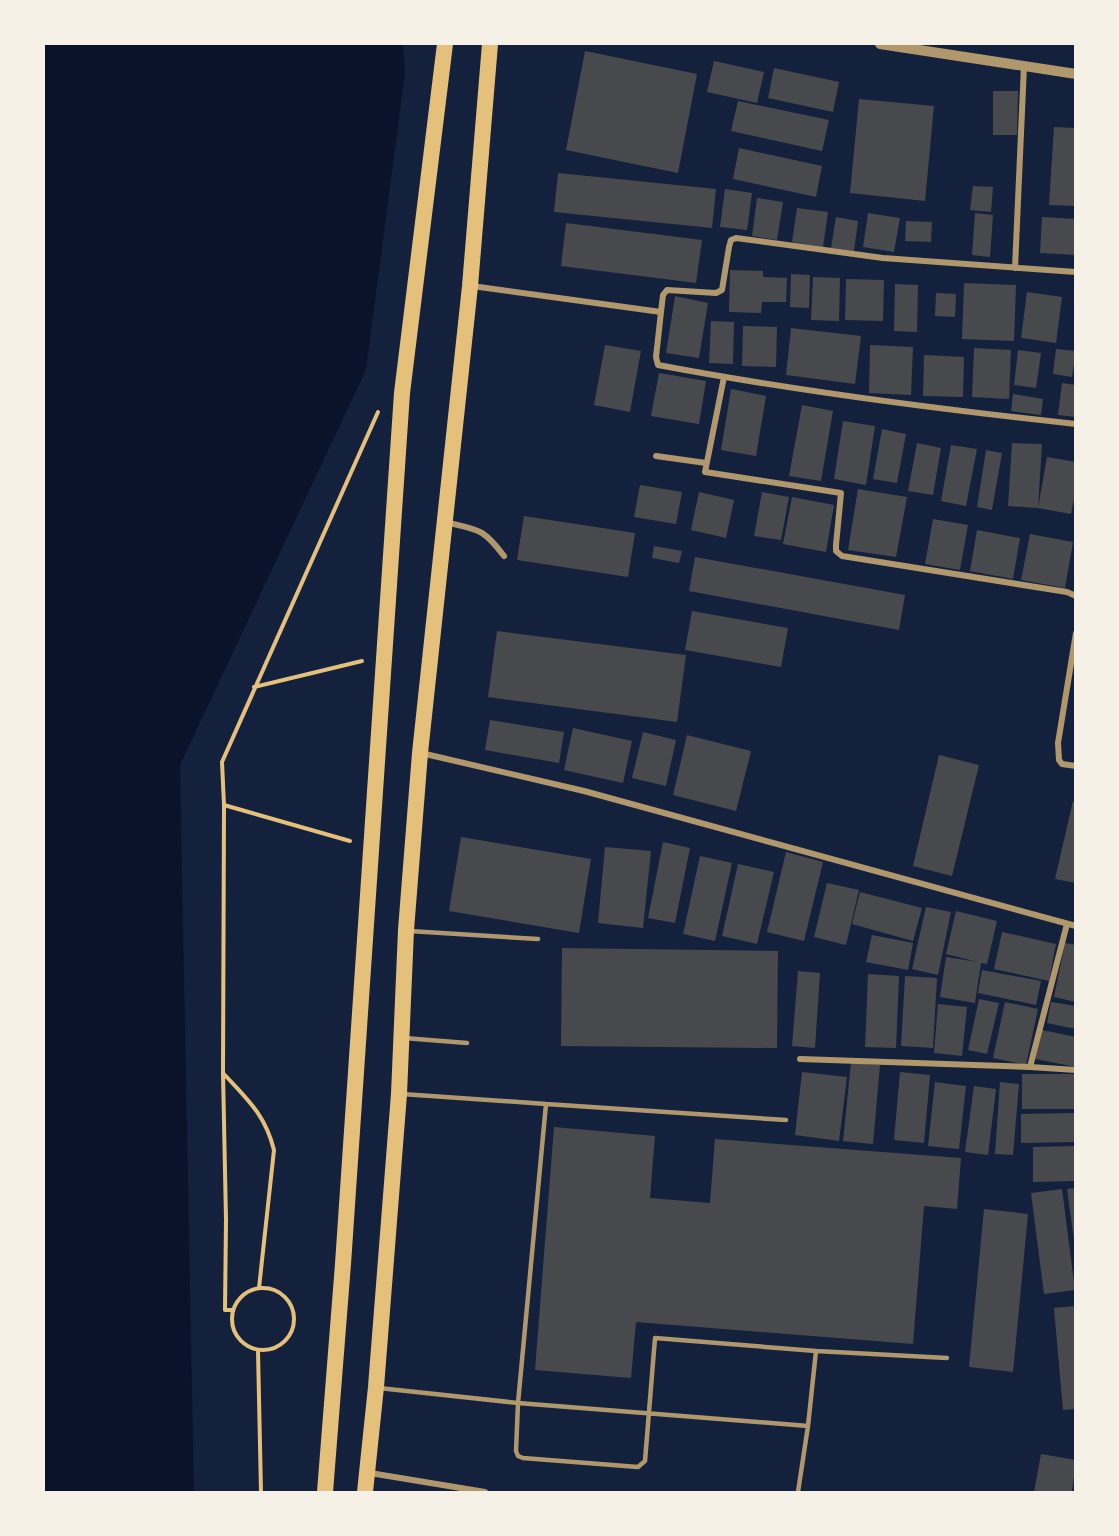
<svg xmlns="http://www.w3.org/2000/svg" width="1119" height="1536" font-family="'Asap Condensed',sans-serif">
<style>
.water{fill:#0b132b}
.building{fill:#48494c}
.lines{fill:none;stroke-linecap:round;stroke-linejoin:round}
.path{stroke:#e5c07b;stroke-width:4}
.service{stroke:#b1986c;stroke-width:4.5}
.minor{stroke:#b1986c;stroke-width:6}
.tertiary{stroke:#b1986c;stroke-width:10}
.trunk{stroke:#e5c07b;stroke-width:16}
</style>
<rect width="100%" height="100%" fill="#14213d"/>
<path class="water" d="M44,44H403L405,73L366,370L180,765L194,1492H44Z"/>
<path class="building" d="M585,51L697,74L678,173L566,150Z
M714,61L764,72L757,103L707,92Z
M774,68L839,82L833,112L768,98Z
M993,91H1018L1017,135H993Z
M859,99L934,106L925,201L850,193Z
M738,101L829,120L822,151L731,131Z
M1054,127L1076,128V206L1049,205Z
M739,148L822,166L816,197L733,179Z
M558,173L716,189L712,228L554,212Z
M973,186L993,187L991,212L970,210Z
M725,189L752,193L747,230L720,227Z
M757,198L783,202L777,240L752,236Z
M797,208L828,212L823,247L792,242Z
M868,213L900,218L894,252L863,247Z
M975,213L993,215L990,257L972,255Z
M836,217L858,221L854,251L831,248Z
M1042,217L1076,219V255L1040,253Z
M906,221L932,222L931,242L905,241Z
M566,223L702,240L696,283L561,266Z
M730,270L763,271V277L787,278L786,302H762L761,313L729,312Z
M791,274L810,275L809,308L790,307Z
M813,277L840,278L839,321L811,320Z
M846,279L884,280L883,321L845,320Z
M964,283L1016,285L1014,341L962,339Z
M895,284L918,285L917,332L894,331Z
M1027,292L1062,297L1056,343L1021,338Z
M936,293L956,294L955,317L935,316Z
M675,296L708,303L699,358L666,353Z
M711,321L734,322L733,364L709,363Z
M743,326L777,327L776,367L742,366Z
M791,328L861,336L855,384L786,375Z
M605,345L641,351L630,412L594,405Z
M870,345L913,347L911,395L869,393Z
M974,348L1011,350L1009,399L972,397Z
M1056,349L1076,351L1072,377L1053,374Z
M1018,350L1041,353L1036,388L1014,385Z
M924,355L964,357L963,397L923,396Z
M659,373L706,381L699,424L651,416Z
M1062,383L1076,385V417L1058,415Z
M731,389L766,396L756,456L721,450Z
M1013,394L1043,399L1041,415L1011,411Z
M802,405L833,411L821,481L789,476Z
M843,421L875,426L866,485L834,479Z
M882,429L906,434L897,483L873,479Z
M917,443L941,448L933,495L908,491Z
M1012,443L1042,444L1038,508L1008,506Z
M951,445L977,449L966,506L941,501Z
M986,450L1002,453L992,510L977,507Z
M1047,457L1076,462V489L1071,514L1038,508Z
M640,485L682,492L676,524L634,517Z
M858,489L907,497L896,557L848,550Z
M699,492L734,500L726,538L691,530Z
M762,492L789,497L781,540L754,536Z
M792,497L834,505L826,552L783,544Z
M524,516L635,533L628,577L517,560Z
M933,519L968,525L960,570L925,564Z
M977,530L1020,538L1013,579L970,571Z
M1030,534L1073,542L1065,588L1021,580Z
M654,546L682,551L679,563L652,558Z
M695,557L905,595L899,630L689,591Z
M692,611L788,628L781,667L685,650Z
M497,631L686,655L677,722L488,697Z
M490,720L564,732L559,763L485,750Z
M573,728L632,741L623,783L564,770Z
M643,732L676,740L666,786L632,778Z
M687,735L751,751L736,811L673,795Z
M939,755L979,765L952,876L913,866Z
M1073,801L1076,802V883L1055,879Z
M461,837L591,859L579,933L449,911Z
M663,842L690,848L675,923L648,918Z
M605,847L651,851L643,928L598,923Z
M786,852L823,862L804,941L767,932Z
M700,856L732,863L715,941L683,934Z
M738,864L774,872L757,944L722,936Z
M827,883L859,890L846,945L814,937Z
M860,892L922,908L913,941L852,924Z
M926,907L951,912L938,975L912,969Z
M956,911L997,921L987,964L981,963L975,1003L940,997L946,957L978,962L946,954Z
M1002,932L1056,944L1049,981L994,969Z
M872,935L913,943L908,970L866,962Z
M1065,943L1076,945V1002L1054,997Z
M562,948L778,951L777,1048L561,1046Z
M982,970L1041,981L1036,1005L978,993Z
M798,971L820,973L815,1048L792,1046Z
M868,974L899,976L896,1048L865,1047Z
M905,976L937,978L933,1048L901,1046Z
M979,999L999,1003L987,1054L968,1050Z
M1005,1002L1038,1009L1026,1065L993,1058Z
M1051,1002L1076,1006V1029L1047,1023Z
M938,1004L967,1007L962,1056L934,1053Z
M1042,1030L1076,1037V1067L1035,1059Z
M851,1063L880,1065L873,1144L843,1141Z
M802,1072L847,1077L839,1141L795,1135Z
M900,1072L930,1075L924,1143L894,1140Z
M1022,1074H1076V1109H1022Z
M935,1082L966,1086L959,1149L928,1146Z
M1000,1082L1019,1084L1013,1155L995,1154Z
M974,1086L996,1089L988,1155L965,1152Z
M1076,1113V1142L1021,1143V1114Z
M554,1127L655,1136L650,1198L710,1203L715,1139L961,1158L957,1209L924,1206L913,1344L636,1322L631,1378L535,1370Z
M1076,1146V1181L1033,1182V1147Z
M1076,1188V1240H1074L1067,1189Z
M1062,1189L1075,1290L1044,1294L1031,1193Z
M984,1209L1028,1214L1013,1372L969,1367Z
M1076,1306V1409L1063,1410L1054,1308Z
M1041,1454L1076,1460L1072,1492H1034Z"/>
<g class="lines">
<path class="path" d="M254,687L362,661
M224,805L350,841
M223,1073C247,1099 265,1114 274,1150L259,1288
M232 1319a31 31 0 1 1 62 0a31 31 0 1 1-62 0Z
M233,1310H225L226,1220L223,1073L224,805L222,762L378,412
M258,1351L261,1492"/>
<path class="service" d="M409,931L538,939
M404,1038L467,1043
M402,1094L546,1104L518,1403L516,1451L518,1456L523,1458L638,1467L645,1461L655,1338L816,1351
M546,1104L786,1120
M379,1388L518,1403L808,1426L798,1492
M808,1426L816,1351L947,1358"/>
<path class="minor" d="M1015,268L1024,66
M472,286L661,312L663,295L667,290L716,293L722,290L729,247L731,240L736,238L883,258L1076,272
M661,312L656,357L658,365C796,391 936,409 1076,424
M724,377L705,472L841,493L836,545V551L842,556L1067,592L1076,596
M656,456L706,463
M445,522C478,530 482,527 504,556
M1076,633L1058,743L1059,760L1062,764L1076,766
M421,753L584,791L1076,926
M800,1059L1030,1067L1067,924
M1030,1067L1076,1070
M370,1473L485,1492"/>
<path class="tertiary" d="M880,44L1076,74"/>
<path class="trunk" d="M325,1492L343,1264L402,393L445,44
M365,1492L376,1387L399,1094L406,930L420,753L470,286L490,44"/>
</g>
<rect width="1119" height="1536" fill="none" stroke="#f6f1e7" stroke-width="90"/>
</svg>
